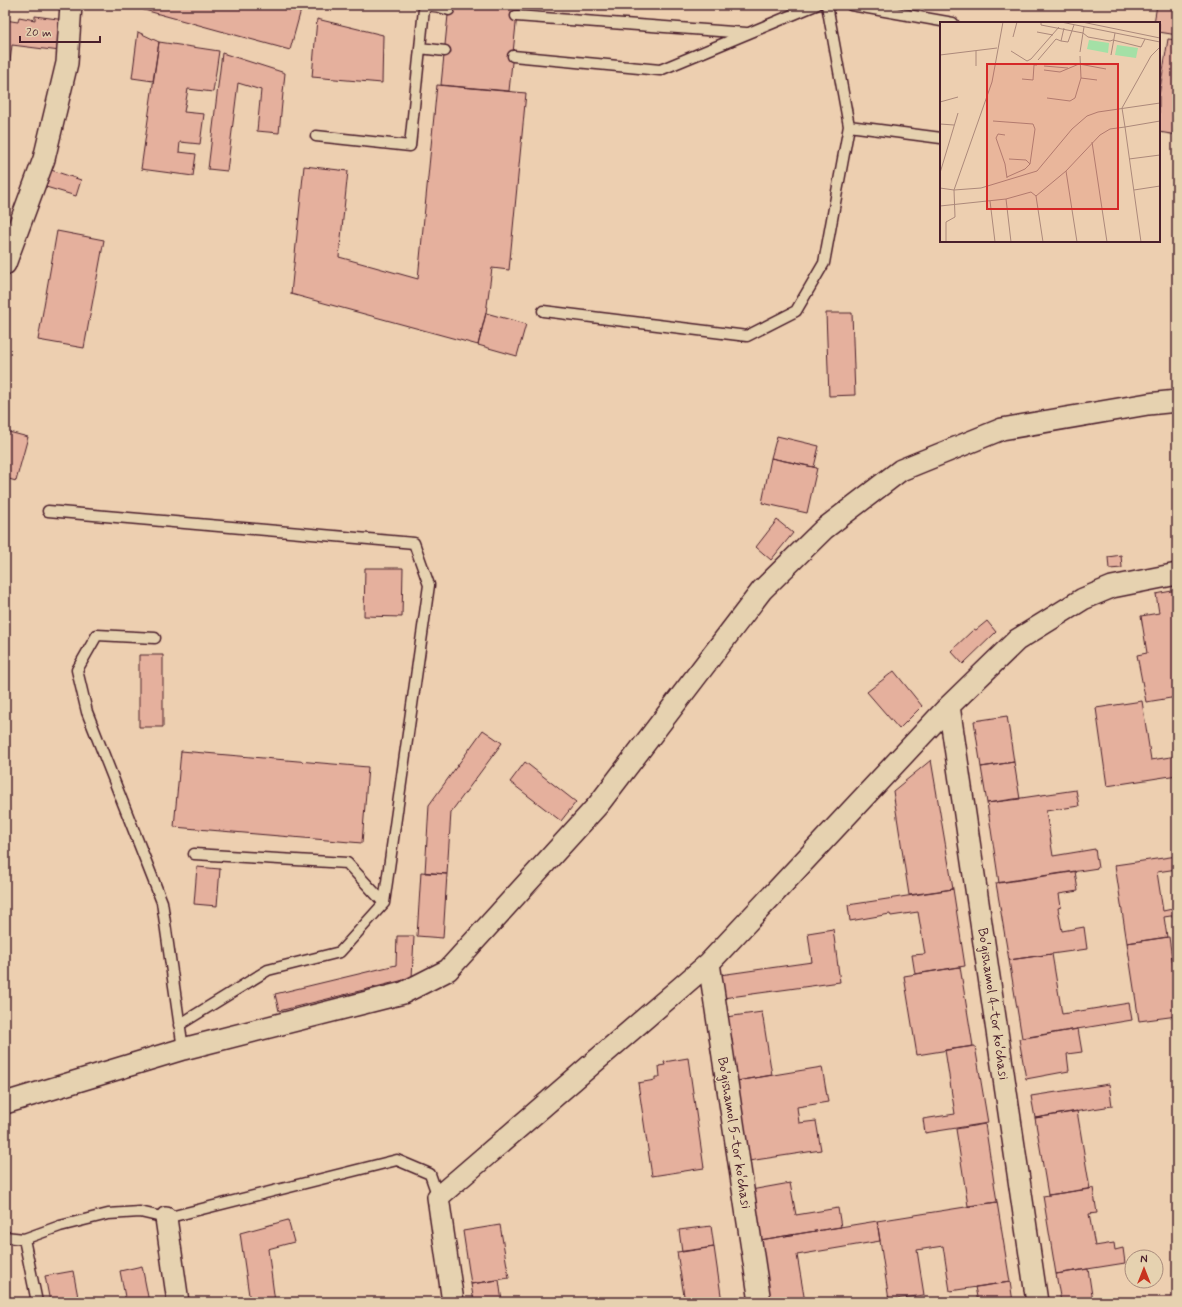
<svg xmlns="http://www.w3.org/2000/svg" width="1182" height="1307" font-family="Mynerve,sans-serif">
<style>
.building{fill:#e5b09d;stroke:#4a1f2b}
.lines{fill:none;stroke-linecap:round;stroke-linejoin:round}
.service-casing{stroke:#4a1f2b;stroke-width:13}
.minor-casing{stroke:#4a1f2b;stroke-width:24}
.service{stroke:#e6d2b0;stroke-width:10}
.minor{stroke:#e6d2b0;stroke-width:21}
.labels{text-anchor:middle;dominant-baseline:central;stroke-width:3;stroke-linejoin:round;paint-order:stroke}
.street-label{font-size:14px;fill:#4a1f2b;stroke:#e6d2b0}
.inset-road{fill:none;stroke:#ac897b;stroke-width:1}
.view{fill:#d62828;fill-opacity:0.15;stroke:#d62828;stroke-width:2}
.inset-edge{fill:none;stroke:#4a1f2b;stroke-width:2}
</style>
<rect width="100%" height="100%" fill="#edcfb0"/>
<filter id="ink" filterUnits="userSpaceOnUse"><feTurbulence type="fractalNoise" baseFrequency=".025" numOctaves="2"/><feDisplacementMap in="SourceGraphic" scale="8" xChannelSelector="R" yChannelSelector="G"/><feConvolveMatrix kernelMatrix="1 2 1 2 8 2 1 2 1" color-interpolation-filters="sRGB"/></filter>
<g filter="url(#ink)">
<path class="building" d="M126,5H297L302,6L290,50Z
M449,5H518L509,91L441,85Z
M1157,5H1177V35L1159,32V23H1154Z
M35,16L65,20L60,51L12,45L8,78L5,77V20L18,22L19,17L35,20Z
M317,19L383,35L382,83L312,77Z
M138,32L159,42L153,81L132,78Z
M1168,39L1177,40V135L1159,132V96Z
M159,42L219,51L213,92L188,89L184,112L204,114L200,144L180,142L179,152L196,154L193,176L141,169Z
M222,53L285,73L279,133L257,131L261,90L238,83L227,171L208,169Z
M437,85L526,93L509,270L492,268L486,313L478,345L291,294L304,166L348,171L339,257L418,279Z
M51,170L81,180L76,196L46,187Z
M57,231L104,240L84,348L38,340Z
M486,313L526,324L517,356L478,345Z
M826,313H852L855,395L829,396Z
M5,431L28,437L16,481L5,478Z
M777,436L819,446L814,467L771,458Z
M771,458L817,468L807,513L762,503Z
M777,520L793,533L771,560L756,547Z
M1121,555L1122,568L1109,569L1108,557Z
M365,568H403L402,617L364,616Z
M1177,590V697L1146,702L1137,655L1147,653L1141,616L1159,613L1156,594Z
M987,621L996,632L963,664L951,651L974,629L976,630Z
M139,655H163V727H139Z
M894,671L922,706L899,729L867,692Z
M1142,701L1151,760L1177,756V775L1107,786L1096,708Z
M1007,716L1014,762L981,767L974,721Z
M483,730L502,743L451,812L447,874L425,873L429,805Z
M181,751L368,767L362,843L174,827Z
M931,760L953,889L909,895L893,791Z
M525,762L576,802L561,821L510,782Z
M1014,762L1020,799L987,803L981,767Z
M1076,790L1079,806L1046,811L1053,856L1095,849L1098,868L999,883L987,803Z
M1177,856V869L1157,872L1163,911L1177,908V915L1164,917L1167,937L1127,943L1115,865Z
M197,867L220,869L217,906L194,904Z
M1075,871L1078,891L1059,894L1061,907L1058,908L1062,931L1084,927L1087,949L1009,960L996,883Z
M421,872L447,874L443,938L417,936Z
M953,889L965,966L915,974L912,955L925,954L918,912L891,916L890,914L850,921L848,905Z
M833,929L840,982L723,998L720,975L812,962L808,933Z
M397,936H414L412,978L279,1011L275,994L396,965Z
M1169,937L1177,995V1016L1139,1021L1127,943Z
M1052,954L1062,1014L1129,1003L1132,1020L1022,1038L1009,960Z
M960,967L973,1046L917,1055L904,976Z
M762,1012L772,1075L737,1081L726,1017Z
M1078,1029L1082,1052L1067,1054L1069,1071L1026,1079L1019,1039Z
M975,1046L988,1123L925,1133L923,1119L955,1114L945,1050Z
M688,1058L704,1168L652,1176L638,1083L655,1080V1077H660L659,1066L665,1065L664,1062Z
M822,1067L828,1102L797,1107L799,1123L816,1121L821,1150L749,1161L737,1081Z
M1109,1084L1112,1106L1035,1118L1031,1096Z
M1077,1111L1090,1189L1048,1195L1035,1118Z
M985,1124L997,1202L968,1206L956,1129Z
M790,1183L796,1215L838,1208L841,1227L760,1240L751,1190Z
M1093,1188L1097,1213L1089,1214L1095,1246L1114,1243L1115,1250L1123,1248L1125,1263L1056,1274L1043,1196Z
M997,1202L1010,1282L950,1291L943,1246L917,1250L924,1295L889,1300L877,1221Z
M288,1220L294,1242L268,1249L275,1302H250L240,1233Z
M877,1221L880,1241L797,1255L805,1302H770L760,1240Z
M500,1225L509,1278L471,1284L463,1231Z
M711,1226L714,1247L682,1252L679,1230Z
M714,1247L722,1302H685L677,1252Z
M142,1266L149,1302H126L120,1271Z
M1088,1269L1093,1302H1061L1056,1274Z
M73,1271L78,1297H75L76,1302H50L45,1276Z
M499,1280L502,1302H474L471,1284Z
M1010,1282L1013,1302H978L975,1287Z"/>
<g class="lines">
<defs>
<path id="service" d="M851,5L953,23
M516,16L746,33
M420,48L445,51
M513,56L660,70L816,5
M849,126L941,138
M316,136L410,146L424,9C430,2 441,8 449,10
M543,311L747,336L796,311L824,263L849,126L827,5
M48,511L414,543L429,585L384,903L340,952L268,970L179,1025
M155,638L97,635L77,670L87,712L162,902L183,1049
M194,854L347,863L384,903
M5,1237L24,1239L60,1226L108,1214L140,1212L166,1218L397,1160L430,1174L438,1197
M24,1239L37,1302"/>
<path id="minor" d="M5,264L44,159L67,63L71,5
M949,706L1037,1302
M709,963L760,1302
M5,1103L183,1049L403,993L448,970L598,805L762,590L824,529L901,470L1002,429L1148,404L1177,401
M166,1218L178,1302
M453,1302L438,1197L709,963L949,706L1017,640L1083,599L1112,587L1177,574"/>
</defs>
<use href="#service" class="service-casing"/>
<use href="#minor" class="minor-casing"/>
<use href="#service" class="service"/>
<use href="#minor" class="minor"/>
</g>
</g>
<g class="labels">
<g class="street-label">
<text transform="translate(993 1004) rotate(82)">Boʻgishamol 4-tor koʻchasi</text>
<text transform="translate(734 1133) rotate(81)">Boʻgishamol 5-tor koʻchasi</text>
</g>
</g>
<g transform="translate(940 22)">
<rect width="220" height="220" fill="#edcfb0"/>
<path d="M149,18L169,21L168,31L147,27ZM177,23L198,26L196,36L175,33Z" fill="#a4e0a6"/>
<path class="inset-road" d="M101,0V3L143,11L140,30M121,0L220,20M142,0L220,16M144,5L143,11L148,15L170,19L173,18L201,25L205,17M124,6L121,19L128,20L134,3M97,10L113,13M73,15L77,0M71,29L87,39L91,37L119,5M0,33L57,26M171,33L175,11M98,38L116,17L121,19M36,44V29M104,44L128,46M104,48L120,50L139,42L166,47M141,56L157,58M82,57L93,58L94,43H97M107,76L130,79L135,76L141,56L140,34M0,80L18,75M53,99L93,102L95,107L90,142L85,147L67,155M0,102L14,103M65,113L58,112L56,116L65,142L67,156M152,120L167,220M69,137L86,138L90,142M189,137L220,133M126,149L137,220M0,151L18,91M0,166L14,168L52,60L63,0M194,168L220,164M66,177L71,220M50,179L55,220M0,184L66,177L91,170L96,174M6,220V200L15,195L14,168L41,166L97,149L132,107L147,94L158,90L220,81M103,220L96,174L126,149L160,113L170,107L185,105L182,86L211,34L220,25M201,220L185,105L220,99"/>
<path class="view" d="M47,42H178V187H47Z"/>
<rect width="220" height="220" class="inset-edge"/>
</g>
<rect width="1182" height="1307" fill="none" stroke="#e6d2b0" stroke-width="20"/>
<rect x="10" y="10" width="1162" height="1287" fill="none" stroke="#4a1f2b" stroke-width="1.5" filter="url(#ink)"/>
<g transform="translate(1144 1269)"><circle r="19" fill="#e6d2b0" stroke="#a88a7b"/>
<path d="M0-3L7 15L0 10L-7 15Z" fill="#c8321e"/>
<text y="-6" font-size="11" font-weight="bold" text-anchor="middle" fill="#4a1f2b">N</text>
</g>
<path d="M20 36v6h80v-6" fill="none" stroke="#4a1f2b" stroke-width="2"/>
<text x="26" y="36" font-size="12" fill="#4a1f2b" stroke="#e6d2b0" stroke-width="3" paint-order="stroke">20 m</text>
</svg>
